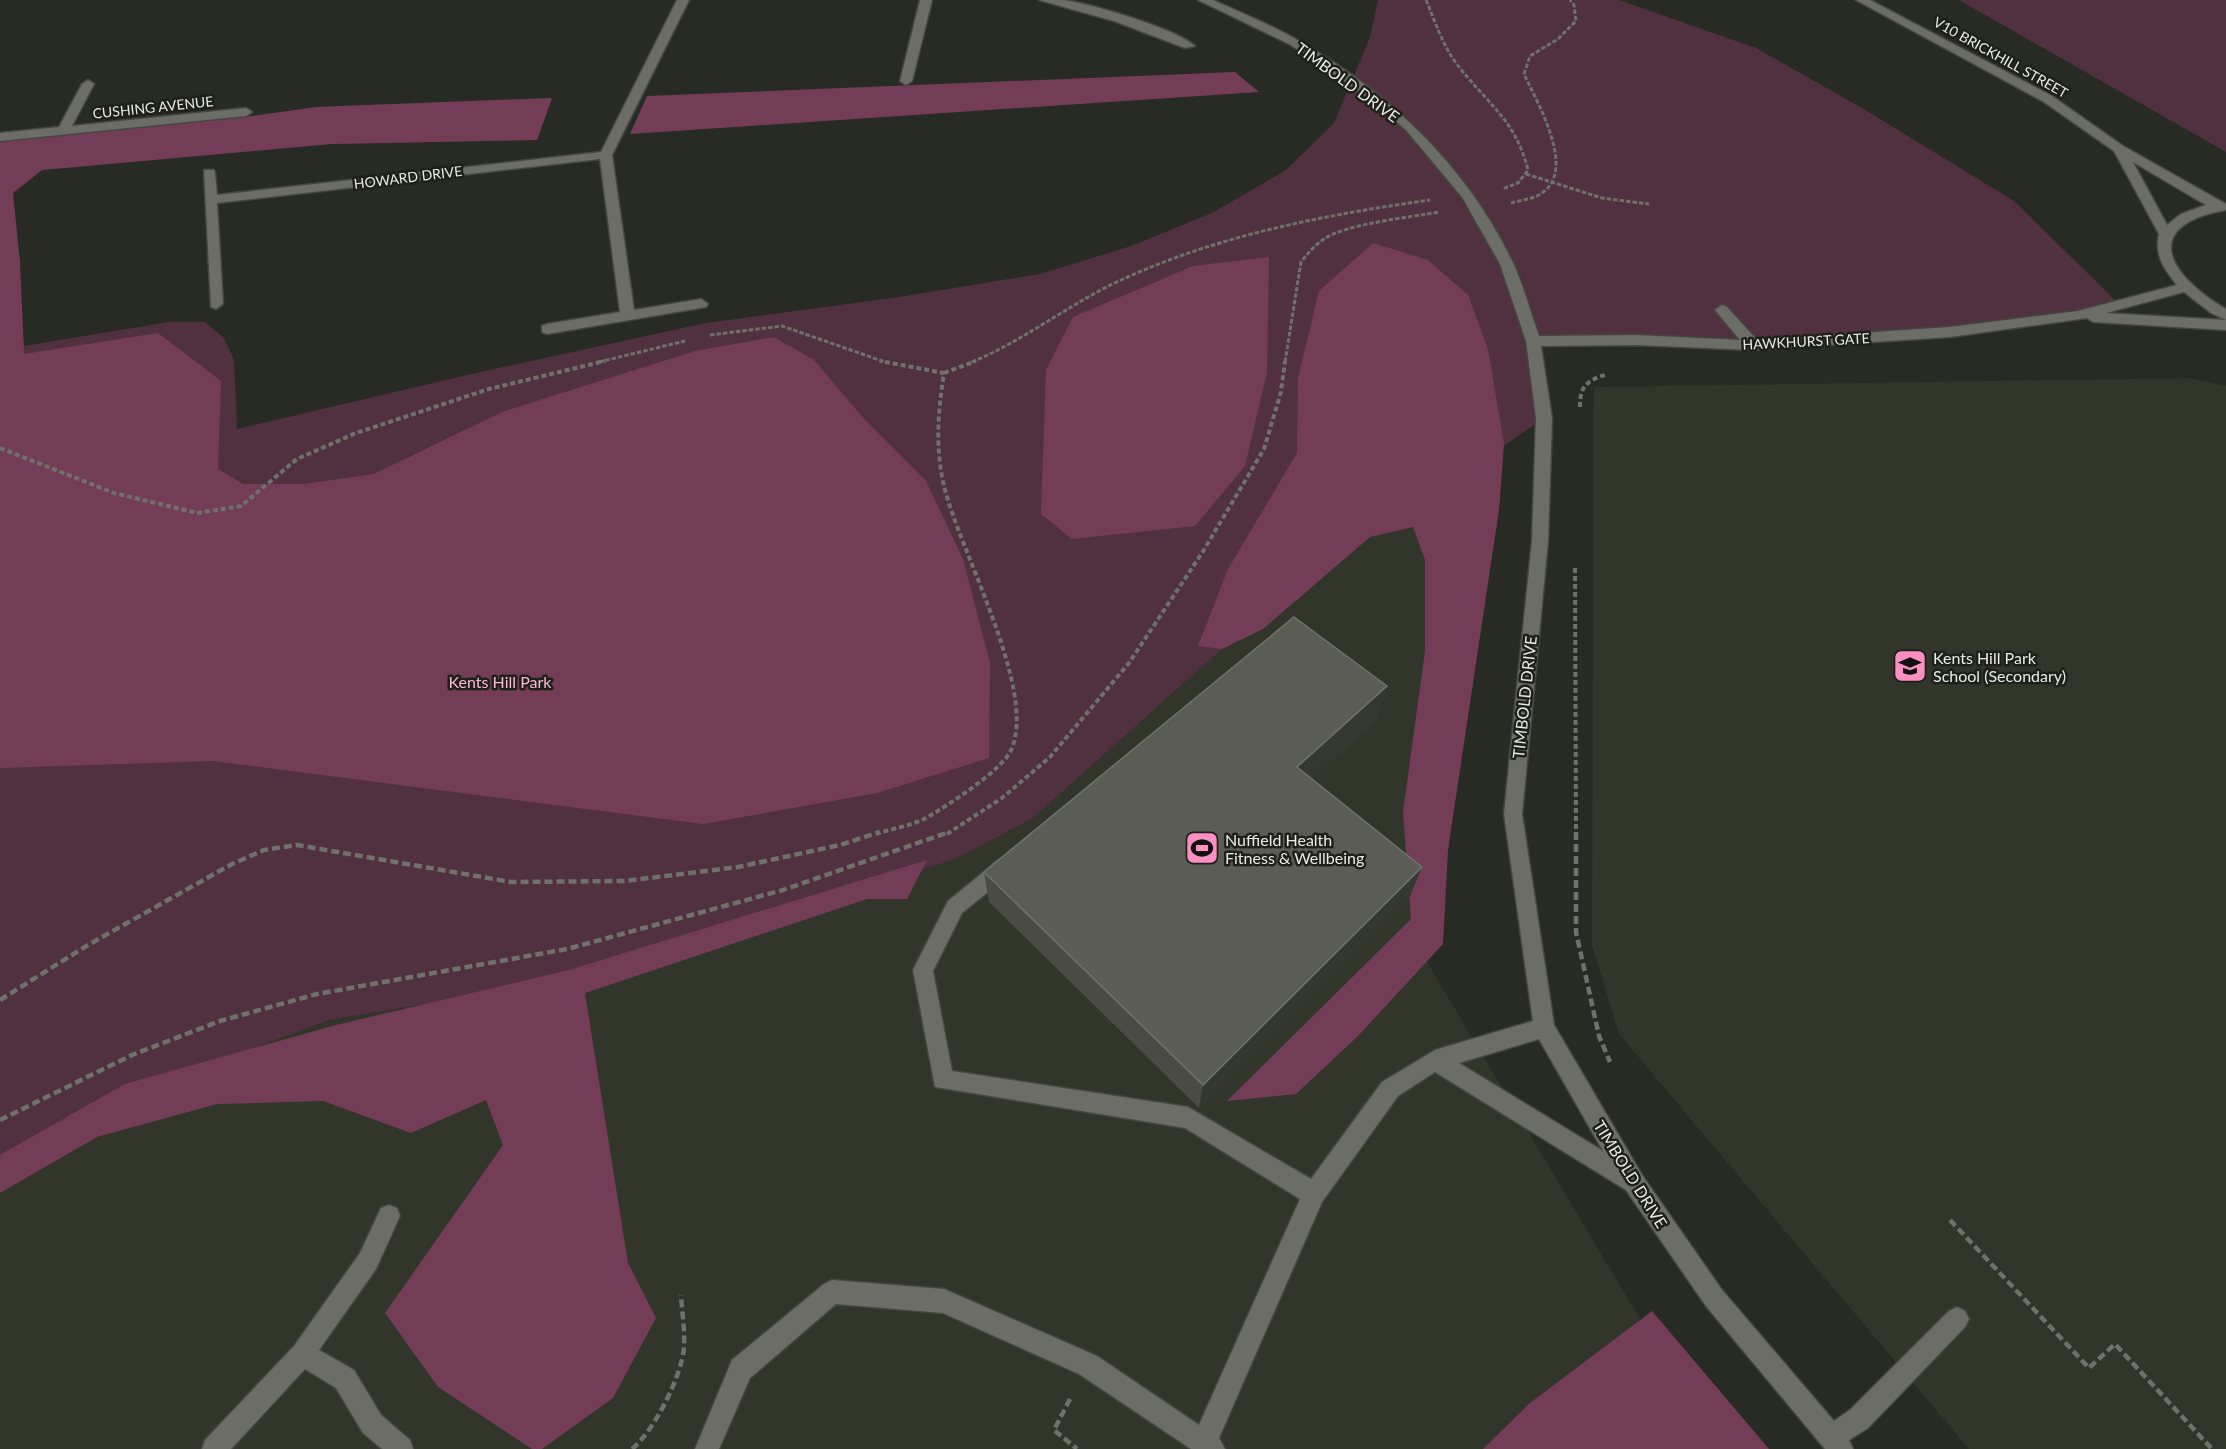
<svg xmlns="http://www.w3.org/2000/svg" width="2226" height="1449" font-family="Lato,sans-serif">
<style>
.built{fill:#323529}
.green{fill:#513140}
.forest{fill:#733d58}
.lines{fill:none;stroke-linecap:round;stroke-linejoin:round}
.minor-casing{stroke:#454641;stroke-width:3}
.path-far2{stroke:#6f716c;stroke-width:3;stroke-dasharray:4.5 2;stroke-linecap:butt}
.path-far1{stroke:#6f716c;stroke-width:4;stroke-dasharray:5 3;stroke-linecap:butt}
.path{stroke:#6f716c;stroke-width:4.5;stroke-dasharray:8 4;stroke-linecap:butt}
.minor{fill:#6b6d66;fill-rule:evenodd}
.wall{fill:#4a4b45}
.shaded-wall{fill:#353731}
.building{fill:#5b5c56;stroke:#71726d;stroke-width:1.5}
.labels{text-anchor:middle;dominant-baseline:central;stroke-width:5;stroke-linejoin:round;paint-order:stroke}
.far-street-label{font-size:14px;fill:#e8eae5;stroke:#1f201a}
.street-label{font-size:16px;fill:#e8eae5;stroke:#1f201a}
.poi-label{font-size:16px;fill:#e8eae5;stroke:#1f201a;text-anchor:start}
.park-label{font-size:16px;fill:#fcb6d6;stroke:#1f201a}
</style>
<rect width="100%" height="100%" fill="#282a24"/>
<path class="built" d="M2190,378L2226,386V1449H1969L1619,1034L1592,945L1594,387Z
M1491,455L1468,661L1408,930L1662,1356L1738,1449H0V1166L74,1116L329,1020L570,980L1033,818L1222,649L1301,559Z"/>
<path class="green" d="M1378,0H1619L1756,48L1862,108L2014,201L2119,304L2078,316L1753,345L1533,341L1544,418L1491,455L1301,559L1222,649L1033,818L955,859L570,980L329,1020L74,1116L0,1174V142L245,117L317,107L552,98L537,140L331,144L42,170L13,193L24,346L169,322H205L224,338L234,360L237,429L476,373L706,323L899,297L1040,274L1131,246L1212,213L1286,170L1334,123L1370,37Z
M1959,0H2226V152Z"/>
<path class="forest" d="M1235,72L1259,92L630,134L647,96Z
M552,98L537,140L331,144L42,170L13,193L20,262L24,354L158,333L221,381L218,469L243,484H304L374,474L502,412L695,351L774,337L814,360L865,420L926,481L963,559L990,663L989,758L877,793L703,824L213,761L0,768V142L245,117L317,107Z
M1373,243L1428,260L1468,295L1488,349L1504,444L1499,510L1448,850L1443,944L1358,1036L1296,1094L1227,1101L1411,919L1403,812L1425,651V560L1413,527L1370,537L1263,629L1222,649L1198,646L1228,569L1297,453L1298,378L1319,291Z
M1269,257L1267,372L1245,466L1195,526L1072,539L1041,514L1046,370L1073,317L1193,266Z
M927,860L907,899H867L585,993L628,1263L656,1318L613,1398L542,1449H532L438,1387L385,1313L503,1145L486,1100L411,1133L323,1101L217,1104L97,1137L0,1193V1155L125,1084L336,1025L569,970Z
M1652,1311L1769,1449H1483L1530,1403Z"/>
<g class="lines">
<defs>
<path id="minor" d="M677,0H689L612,155L634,310L701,299L708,304L706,307L547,334L542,332V326L547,324L620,312L600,159L217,203L223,304L216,309L211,307L204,170H214L215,173L217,195L601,152Z
M920,0H932L912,81L906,85L900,81Z
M1039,0C1047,0 1055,0 1063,0C1089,3 1177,29 1195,46L1185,48L1114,21Z
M1198,0H1213C1241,13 1272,25 1299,41C1390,93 1468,168 1513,263C1524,286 1530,312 1539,336L1637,335L1740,340L1715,310L1722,305L1727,307L1757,340L1950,327L2078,311L2177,285C2164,269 2154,255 2159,234L2114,151L2044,102L1856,0H1870L2052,96L2123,146L2226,204V210C2138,226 2169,276 2226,309V320L2211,313L2184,292L2106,313L2226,320V330L2093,322L2087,318L1950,337L1753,350L1637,345L1541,346L1552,418L1548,541L1522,814L1554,1025L1642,1175L1722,1290L1834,1421L1850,1410L1949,1311L1957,1307L1965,1311L1969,1319L1965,1327L1868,1428L1849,1440L1853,1449H1825L1706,1306L1626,1190L1435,1072L1398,1096L1322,1202L1219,1438L1225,1449H1191L1079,1374L943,1313L836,1304L750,1378L719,1449H695L732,1360L824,1284L832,1280L944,1289L1097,1356L1199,1425L1300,1199L1185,1128L935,1087L913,970L948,901L997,861L1004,858L1011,861L1014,867L1011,873L962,913L933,971L952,1071L1188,1107L1311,1179L1382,1082L1435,1050L1533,1021L1504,814L1532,541L1536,418L1526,341L1500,264L1462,197L1406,130L1375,103L1291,45ZM2133,162L2206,205L2181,214L2167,225ZM1539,1039L1603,1151L1459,1063Z
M88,80L94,84L72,126L246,108L252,112L246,116L0,141V133L59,127L82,84Z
M389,1205L397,1208L400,1216L376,1269L319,1350L354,1370L381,1415L410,1440L413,1449H382L363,1433L336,1388L305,1369L231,1449H202L205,1440L294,1346L360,1253L381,1208Z"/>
</defs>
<use href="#minor" class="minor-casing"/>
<path class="path-far2" d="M1426,0C1435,21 1442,44 1456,63C1486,103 1515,118 1528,170L1518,183L1502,189
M1526,174L1602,198L1649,204
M1511,203C1521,200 1534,199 1542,193C1577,170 1537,102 1524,74L1530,56L1558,39L1576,21L1574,5L1570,0
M710,335L782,326L885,362
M599,362L685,341
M972,362C1025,340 1069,304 1121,280C1219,235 1324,215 1430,200
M1285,362L1301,262C1308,253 1315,245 1324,239C1346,224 1411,217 1439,212"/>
<path class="path-far1" d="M944,373L976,361
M1580,407C1580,385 1587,381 1607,374
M0,448L114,493L197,513L241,506L297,459L356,433L489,389L605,361
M1575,568L1576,834
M876,834C891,829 909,826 924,819C944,808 1005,769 1012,748C1036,687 960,552 944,486C935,448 938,411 944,373L880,361
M947,834L1002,798L1050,757L1129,663L1202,553L1264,449L1281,392L1285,361"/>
<path class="path" d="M1576,832V932L1599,1036L1610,1062
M0,1000L88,945L232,864L264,850L297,845L511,882L625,881L738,867L840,845L880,832
M0,1120L132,1055L220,1021L317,994L567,949L783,890L949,832
M1950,1220L2089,1368L2115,1344L2212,1449
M1070,1399L1054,1430L1077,1449
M632,1449C654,1431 682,1376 684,1347C685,1330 682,1312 681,1295"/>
<use href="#minor" class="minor"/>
</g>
<path class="wall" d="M1377,720L1312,779L1422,867L1410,896L1199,1108L989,902L984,872Z"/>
<path class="shaded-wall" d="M1387,686L1377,720L1290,799L1297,767Z
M1422,867L1410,896L1199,1108L1203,1085Z"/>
<path class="building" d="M1294,617L1387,686L1297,767L1422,867L1203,1085L984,872Z"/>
<defs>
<symbol id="school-square" viewBox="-11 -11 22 22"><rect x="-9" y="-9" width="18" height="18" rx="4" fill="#fb8fc4" stroke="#1f201a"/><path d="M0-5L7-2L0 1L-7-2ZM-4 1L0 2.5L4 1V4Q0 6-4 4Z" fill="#111"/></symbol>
<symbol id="stadium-square" viewBox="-11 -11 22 22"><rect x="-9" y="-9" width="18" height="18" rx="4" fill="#fb8fc4" stroke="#1f201a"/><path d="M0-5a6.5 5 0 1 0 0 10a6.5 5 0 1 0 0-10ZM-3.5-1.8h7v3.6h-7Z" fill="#111"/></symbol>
</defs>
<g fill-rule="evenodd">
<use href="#school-square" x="1891" y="647" width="38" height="38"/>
<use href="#stadium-square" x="1183" y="829" width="38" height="38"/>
</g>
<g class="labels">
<g class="far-street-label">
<text transform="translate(2001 57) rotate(29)">V10 BRICKHILL STREET</text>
<text transform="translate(153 107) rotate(-6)">CUSHING AVENUE</text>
<text transform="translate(408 177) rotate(-7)">HOWARD DRIVE</text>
<text transform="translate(1806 341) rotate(-3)">HAWKHURST GATE</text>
</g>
<g class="street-label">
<text transform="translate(1348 82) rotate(36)">TIMBOLD DRIVE</text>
<text transform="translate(1524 697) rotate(-84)">TIMBOLD DRIVE</text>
<text transform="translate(1631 1174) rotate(58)">TIMBOLD DRIVE</text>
</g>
<g class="poi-label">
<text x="1933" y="657">Kents Hill Park<tspan x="1933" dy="18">School (Secondary)</tspan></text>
<text x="1225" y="839">Nuffield Health<tspan x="1225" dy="18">Fitness &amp; Wellbeing</tspan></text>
</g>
<g class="park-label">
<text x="500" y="681">Kents Hill Park</text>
</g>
</g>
</svg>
